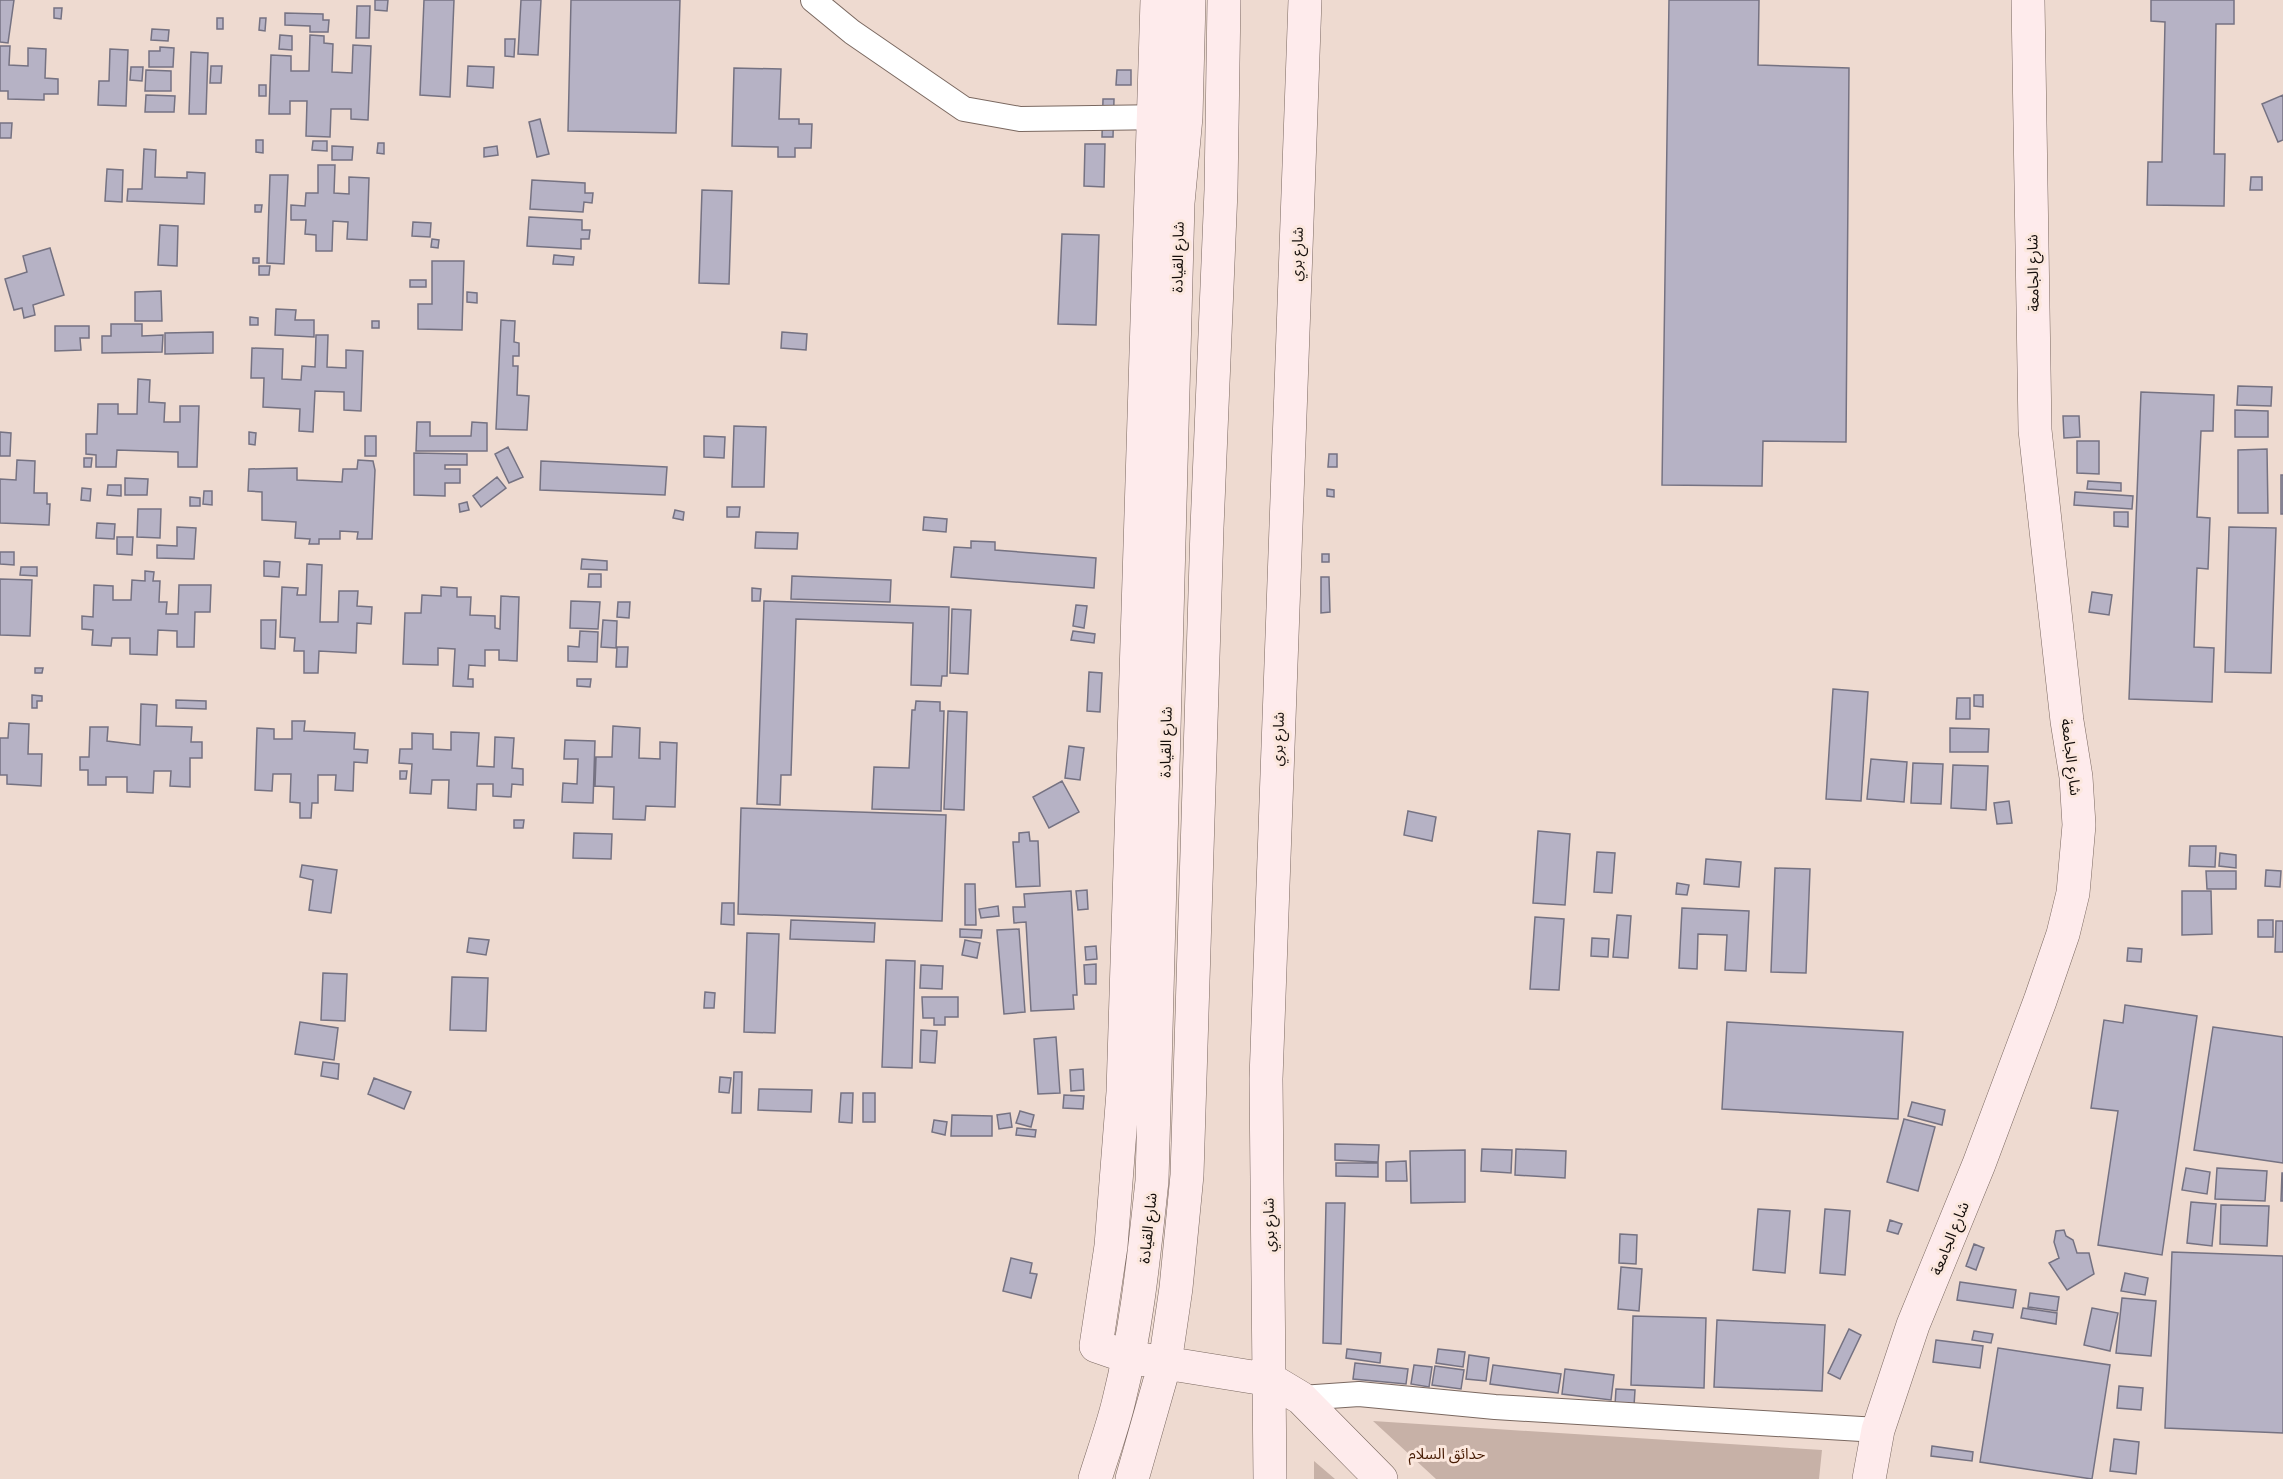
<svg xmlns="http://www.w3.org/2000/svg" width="2283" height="1479" font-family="Lato,'Noto Sans Arabic',sans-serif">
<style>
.green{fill:#c7b1a7}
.building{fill:#b6b2c5;stroke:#757282;stroke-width:1.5}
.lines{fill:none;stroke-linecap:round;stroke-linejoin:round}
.street-casing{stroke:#7a6860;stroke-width:26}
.secondary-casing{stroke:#7a6860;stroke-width:34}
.street{stroke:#fff;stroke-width:24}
.secondary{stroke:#feebec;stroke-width:33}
.labels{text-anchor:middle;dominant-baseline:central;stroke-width:6;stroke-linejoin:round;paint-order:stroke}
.street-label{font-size:15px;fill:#140d0a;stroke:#fbe7dd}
.park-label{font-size:15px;fill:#471b03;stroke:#fbe7dd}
</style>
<rect width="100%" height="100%" fill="#eedad0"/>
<path class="green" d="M1373,1421L1822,1450L1819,1479H1436Z
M1314,1461L1335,1479H1314Z"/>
<path class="building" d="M0,0H14L8,43L0,42Z
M375,0H388L387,11L375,10Z
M424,0H454L450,97L420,95Z
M521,0H541L538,55L518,54Z
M571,0H680L676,133L568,131Z
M1669,0H1759L1758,65L1849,68L1846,442L1763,441L1762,486L1662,485Z
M2151,0H2234V24H2216L2214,154H2225L2224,206L2147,205L2148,162H2162L2165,22L2151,21Z
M357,6H370L369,38H356Z
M54,8H62L61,19L54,18Z
M285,13L323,14V20H329L328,32H310V26L285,25Z
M217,18H223V29H217Z
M260,18H266L265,31L259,30Z
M152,29L169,30L168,41L151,40Z
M280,35L292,36V50L279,49Z
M310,35L324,36V43L333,44L332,72L352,73L353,45L371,46L368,120L351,119V109H331L330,137L306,136L307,101H290V114H269L271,55L291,56V71H309Z
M505,39H515L514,57L505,56Z
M0,46H10L9,65L28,66V48L46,49L45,78L58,79V94H44V100L8,99V91H0Z
M160,47L174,48L173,67H149V51H160Z
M110,49L128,50L126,106L98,105L99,81H109Z
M191,52L208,53L206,114H189Z
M211,66H222L221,83H210Z
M468,66L494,67L493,88L467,86Z
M131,67H143L142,81L130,80Z
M734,68L781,69L779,119H799V124H812L811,148H795V157H778V147L732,146Z
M146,70L171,71V91H145Z
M1117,70H1131V85H1116Z
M259,85H266V96H259Z
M146,95L175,96L174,112H145Z
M2283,95V140L2278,142L2262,104Z
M1103,99H1114L1113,137H1102Z
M540,119L549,154L537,157L529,122Z
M0,123H12L11,138H0Z
M256,140H263V153L256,152Z
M313,141H327V151L312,150Z
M378,143H384V154L377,153Z
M1085,144H1105L1104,187L1084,186Z
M332,146L353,147L352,160H332Z
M497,146L498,155L484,157V148Z
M144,149L156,150L155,177L187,178V172L205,173L204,204L127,201L128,189H142Z
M318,165H335L334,193L349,194V177L369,178L367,240L347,239L348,222L333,221L332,251H316V235L305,234L306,220H291V205L305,206L306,193H318Z
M107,169L123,170L122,202L105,201Z
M270,175H288L284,264L267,263Z
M2251,177H2262V190H2250Z
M532,180L585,183V193H593L592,203L584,202L583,212L530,209Z
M702,190L732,191L729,284L699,283Z
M255,205H262L261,212H255Z
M529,217L582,220V230H590L589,239H581V249L527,246Z
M413,222L431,223L430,237L412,236Z
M160,225L178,226L177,266L158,265Z
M1062,234L1099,235L1096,325L1058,324Z
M432,239L439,240L438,248L431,247Z
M50,248L64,295L33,305L35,315L24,318L22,308L14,310L5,279L27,272L23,256Z
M554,255L574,257L573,265L553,264Z
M253,258H259V263H253Z
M432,261H464L462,330L418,329V304H432Z
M259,266H270L269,275H259Z
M410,280H426V287H410Z
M161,291L162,321H135V292Z
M467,292L477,293V303L467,302Z
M276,309L296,310L295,320H314V337L275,335Z
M250,317L258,318V325H250Z
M501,320L515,321L514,342L519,343V356H513V366H518L517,395L529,396L527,430L496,429Z
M372,321H379V328H372Z
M111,324H142V336L163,335L162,352L102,353V336H111Z
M55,326H89V338H80L81,350L55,351Z
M213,332V353L165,354V333Z
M782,332L807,334L806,350L781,348Z
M316,335H328L327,367L346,368V350L363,351L361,411L344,410V392L315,391L313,432L299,431L300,409L263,407L264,378H251L252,348L283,349L282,379L301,380L302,366L315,367Z
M138,379L150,380L149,402L165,403L164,422H180V406H199L197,467H178V452L117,450L116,467H96V455L86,454V434H97L98,404H118V414H137Z
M2238,386L2272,387L2271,406L2237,405Z
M2141,392L2214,395L2213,431H2201L2197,517L2210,518L2208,569L2197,568L2194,647L2214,648L2212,702L2129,699Z
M2235,410L2268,411V437H2235Z
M2063,416H2079L2080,437L2064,438Z
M417,422H430V436H471L472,422L487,423V451H416Z
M734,426L766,427L764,487H732Z
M0,432L11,433L10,456H0Z
M249,432L256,433L255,445L249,444Z
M365,436H376V456H365Z
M704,436L725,437L724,458L704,457Z
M2077,441H2099V474L2077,473Z
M508,447L523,477L509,483L495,454Z
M2267,449L2268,513H2238V450Z
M414,453L467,454V465H445V469H460V483H445V496L414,495Z
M1329,454H1337V467H1328Z
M84,458H92L91,467H84Z
M17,460L35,461L34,493H47V504H50L49,525L0,523V479L16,480Z
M358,460L373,461L375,470L372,539H357L358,532L340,531V539H319V544H309L310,539L295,538L296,522L262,520V492L248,491L249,469L297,468V480L342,482L343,469H357Z
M541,461L667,467L665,495L540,490Z
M2281,475H2283V514H2281Z
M497,477L506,488L481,507L473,496Z
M125,478L148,479L147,495H125Z
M2088,481L2121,483V491L2087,489Z
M108,485H121V496L107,495Z
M82,488L91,489L90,501L81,500Z
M1327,489L1334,490V497L1327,496Z
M204,491H212V505L203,504Z
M2075,492L2133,496L2132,509L2074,505Z
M190,497L200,498V506H190Z
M467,502L469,510L460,512L459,504Z
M727,507H740L739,517H727Z
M138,509H161L160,538L137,537Z
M675,510L684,512L683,520L673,518Z
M2114,512H2128V527L2114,526Z
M924,517L947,519L946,532L923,530Z
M97,523L115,524L114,539L96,538Z
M177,527L196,528L194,559L157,558V545L177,546Z
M2229,527L2276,528L2271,673L2225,672Z
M756,532L798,533L797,549L755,548Z
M117,537H133L132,555L117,554Z
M971,541L995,542V550L1096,558L1094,588L951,577L954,547L971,548Z
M0,552H14V565L0,564Z
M1322,554H1329V562H1322Z
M582,559L607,561V570L581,569Z
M264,561L280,562L279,577L264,576Z
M307,564L322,565L320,622H338L339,591H358L357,606L372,607L371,624L357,623L356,653L319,651L318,673H304V651H294L295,638L280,637L282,587L298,588L297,595H306Z
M21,567H37V576L20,575Z
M145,571L154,572L153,581H160L159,602H167L166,614H178L179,585H211L210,612H195L194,647H177V631L158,630L157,655L130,654V638H112L111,646L92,645L93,630L82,629V616L93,617L94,585L113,586V600H131L132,580L145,581Z
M589,574H601V587H588Z
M792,576L891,580L890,602L791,599Z
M1321,577H1329L1330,612L1321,613Z
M0,579L32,580L30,636L0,635Z
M441,587L457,588V597H471L470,615L495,616V628L500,629L501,596L519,597L517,661L499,660V650H485V666L469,665L468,679H473V687L453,686L455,649L438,648V665L403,664L405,613H421L422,595L441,596Z
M752,588L761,589L760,601H752Z
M2092,592L2112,595L2109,615L2089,612Z
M571,601L600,602L598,629L570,628Z
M764,601L949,607L947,676H942L941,686L911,685L913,623L796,619L791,775H781L780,805L757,804Z
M618,602H630L629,618L617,617Z
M1076,605L1087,606L1084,628L1073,626Z
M952,609L971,610L968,674L950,673Z
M261,620H276L275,649L261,648Z
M603,620L617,621L616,648L601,647Z
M580,631L598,632L597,662L568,661V646L579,647Z
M1073,631L1095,634L1094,643L1071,640Z
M617,647H628L627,667H616Z
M35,668H43L42,673H35Z
M1089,672L1102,673L1100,712L1087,711Z
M577,679H591L590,687L577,686Z
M1833,689L1868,692L1861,801L1826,799Z
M32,695L42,696V701H37V708H32Z
M1974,695H1983V707L1974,706Z
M1957,698H1970V719H1956Z
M176,700L206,701V709L176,708Z
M916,701L940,702V711H944L941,811L872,809L874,767L909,768L912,710H915Z
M141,704L157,705L156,726L192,727L191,742H202V758H190V787L170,786L171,771H154L153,793L127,792V777H106V785H88V770H80V757H89L90,727H108L107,741L140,745Z
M948,711L967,712L964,810L944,809Z
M292,721H305L304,731L355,733L354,749L368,750L367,763L354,762L353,791L335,790L336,775H318V803H312L311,818H300V803L290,802L291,774H273L272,791L255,790L257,728L274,729V739H292Z
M9,723L29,724L28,754H42L41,786L7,784V775H0V738H8Z
M613,726L640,728L639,758L660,759V742L677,743L675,807L646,806L645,820L613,819L614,787L595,786L596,757H612Z
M1950,728L1989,729L1988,752H1950Z
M451,732L479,733L477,766L494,767L495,737L514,738L512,768L523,769V785L512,784L511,797L493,796V784H477L476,810L448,808L449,780H432L431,794L410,793L412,764L399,763L400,749H412V733L433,734V749L451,750Z
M565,740L595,741L593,803L562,802L563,783L577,784L578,759H564Z
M1069,746L1084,748L1080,780L1065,778Z
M1871,759L1907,762L1904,802L1867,799Z
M1913,763L1943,764L1941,804L1911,803Z
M1953,765L1988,766L1986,810L1951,808Z
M400,771H407L406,779H400Z
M1062,781L1079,812L1049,828L1033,797Z
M2009,801L2012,823L1997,824L1994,803Z
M741,808L946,815L942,921L738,914Z
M1408,811L1436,817L1432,841L1404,835Z
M514,820H524L523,828H514Z
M1538,831L1570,834L1565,905L1533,903Z
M1029,832L1030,841H1038L1040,886L1016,887L1013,842H1019V833Z
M574,833L612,834L611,859L573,858Z
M2190,846H2216L2215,867L2189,866Z
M1597,852L1615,853L1612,893L1594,892Z
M2220,853L2236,855V868L2219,866Z
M1706,859L1741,862L1739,887L1704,884Z
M302,865L337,870L331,913L309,910L313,880L300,877Z
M1775,868L1810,869L1806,973L1771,972Z
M2266,870L2281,871L2280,887L2265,886Z
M2206,871H2236V889H2207Z
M1677,883L1689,885L1687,895L1676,894Z
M965,884H975L976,925H965Z
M1087,890L1088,909L1078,910L1076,891Z
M1071,891L1077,995H1073L1074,1009L1031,1011L1026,922L1014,923L1013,907H1025L1024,894Z
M2182,891H2211L2212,934L2182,935Z
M722,903H734V925L721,924Z
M998,906L999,916L981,918L979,909Z
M1682,908L1749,911L1746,971L1725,970L1727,935L1698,934L1697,969L1679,968Z
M1617,915L1631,916L1628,958L1613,957Z
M1535,917L1564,919L1559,990L1530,989Z
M791,920L875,923L874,942L790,939Z
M2258,920H2273V937H2258Z
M2276,921H2283V952H2275Z
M960,929L982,930L981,938L960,937Z
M1019,929L1025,1012L1004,1014L997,930Z
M747,933L779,934L775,1033L744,1032Z
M469,938L489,940L486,955L467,952Z
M1592,938L1609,939L1608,957L1591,956Z
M965,940L980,943L977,958L962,955Z
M1096,946L1097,959L1086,960L1085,947Z
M2128,948L2142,949L2141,962L2127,961Z
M886,960L915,961L912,1068L882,1067Z
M1096,964V984H1085L1084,965Z
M921,965L943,966L942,989L920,988Z
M323,973L347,974L345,1021L321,1020Z
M452,977L488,978L486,1031L450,1030Z
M705,992L715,993L714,1008H704Z
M922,997H958V1017H945V1025H934V1018H923Z
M2125,1005L2197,1016L2162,1255L2098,1245L2118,1111L2091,1108L2104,1020L2123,1023Z
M300,1022L338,1028L334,1060L295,1054Z
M1727,1022L1903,1032L1898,1119L1722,1109Z
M2213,1027L2283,1037V1163L2194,1150Z
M921,1030L937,1031L935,1063L920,1062Z
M1056,1037L1060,1093L1038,1094L1034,1039Z
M323,1062L339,1064L338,1079L321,1076Z
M1083,1069L1084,1090L1071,1091L1070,1070Z
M734,1072H742L741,1113H732Z
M720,1077L731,1078L729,1093L719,1092Z
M374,1078L411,1092L404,1109L368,1094Z
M759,1089L812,1090L811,1112L758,1110Z
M841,1093H853L852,1123L839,1122Z
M863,1093H875V1122H863Z
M1064,1095L1084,1096L1083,1109L1063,1108Z
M1912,1102L1945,1110L1942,1125L1908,1116Z
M1020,1111L1034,1115L1031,1127L1016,1123Z
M1010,1113L1012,1127L999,1129L997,1115Z
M952,1115L992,1116V1136H951Z
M1904,1119L1935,1127L1918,1191L1887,1182Z
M934,1120L947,1122L945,1135L932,1132Z
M1017,1128L1036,1130L1035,1137L1016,1135Z
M1335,1144L1379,1145L1378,1162L1335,1160Z
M1482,1149L1512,1150L1511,1173L1481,1171Z
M1516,1149L1566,1151L1565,1178L1515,1175Z
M1465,1150V1202L1411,1203L1410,1151Z
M1406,1161L1407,1181H1386V1162Z
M1336,1163H1378V1177L1336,1176Z
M2186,1168L2210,1172L2207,1194L2182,1190Z
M2217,1168L2267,1171L2265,1201L2215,1199Z
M2282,1173H2283V1201H2281Z
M2191,1202L2216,1204L2212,1246L2187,1243Z
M1326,1203H1345L1341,1344L1323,1343Z
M2221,1205L2269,1206L2267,1246L2220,1244Z
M1758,1209L1790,1211L1785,1273L1753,1270Z
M1825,1209L1850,1211L1845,1275L1820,1273Z
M1890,1220L1902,1224L1898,1234L1887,1231Z
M2064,1230L2066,1236L2073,1240L2077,1253H2089L2094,1274L2067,1290L2049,1263L2059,1258L2054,1242L2056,1231Z
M1620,1234L1637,1235L1636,1264L1619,1263Z
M1974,1244L1984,1248L1976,1270L1966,1266Z
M2172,1252L2283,1256V1433L2165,1428Z
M1011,1258L1032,1263L1030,1273L1037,1274L1031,1298L1003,1291Z
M1621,1267L1642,1269L1639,1311L1618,1309Z
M2125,1273L2148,1278L2145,1295L2121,1291Z
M1960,1282L2016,1290L2013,1308L1957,1300Z
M2030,1293L2059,1297L2057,1311L2028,1307Z
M2122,1298L2156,1301L2151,1356L2116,1353Z
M2023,1308L2057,1313L2056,1324L2021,1318Z
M2092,1308L2118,1313L2110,1351L2084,1345Z
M1633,1316L1706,1318L1704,1388L1631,1385Z
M1717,1320L1825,1325L1822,1391L1714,1387Z
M1849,1329L1861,1335L1840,1379L1828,1373Z
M1974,1331L1993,1334L1991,1343L1972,1340Z
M1936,1340L1983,1346L1980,1368L1933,1362Z
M1998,1348L2110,1365L2092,1479L1980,1462Z
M1347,1349L1381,1353L1380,1363L1346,1358Z
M1438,1349L1465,1352L1463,1367L1436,1363Z
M1469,1355L1489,1358L1486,1381L1466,1379Z
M1355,1363L1408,1369L1406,1384L1353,1379Z
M1414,1365L1432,1367L1429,1387L1411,1384Z
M1493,1365L1561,1374L1558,1393L1490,1384Z
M1435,1366L1464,1370L1461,1389L1432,1385Z
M1565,1369L1614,1375L1611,1400L1562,1394Z
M2119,1386L2143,1388L2141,1410L2117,1408Z
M1616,1389L1635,1390L1634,1406L1615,1405Z
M2114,1439L2139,1442L2136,1474L2110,1471Z
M1932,1446L1973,1452L1972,1461L1931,1456Z"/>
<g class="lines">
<defs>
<path id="street" d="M813,0L852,32L964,109L1020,119L1168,117
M1301,1398L1359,1394L1495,1407L1878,1430"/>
<path id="secondary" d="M1157,0L1123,1092L1111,1246L1096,1346L1128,1357L1271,1380L1301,1398L1381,1479
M1095,1479C1103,1453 1113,1426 1119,1400C1137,1328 1144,1254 1152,1181L1178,203L1186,117L1189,0
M1132,1479L1165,1363L1176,1288L1187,1175L1207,528L1221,190L1224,0
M1270,1479L1266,1079L1305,0
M1869,1479L1878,1430L1913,1325L1979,1164L2040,1001L2063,934L2073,893L2079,825L2076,777L2067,721L2035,430L2028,0"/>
</defs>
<use href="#street" class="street-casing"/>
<use href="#secondary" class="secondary-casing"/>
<use href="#street" class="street"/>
<use href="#secondary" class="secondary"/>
</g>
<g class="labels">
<g class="street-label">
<text transform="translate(1296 254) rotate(-88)">شارع بري</text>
<text transform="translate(1177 257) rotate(-89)">شارع القيادة</text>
<text transform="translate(2032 273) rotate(-91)">شارع الجامعة</text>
<text transform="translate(1277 739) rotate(-88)">شارع بري</text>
<text transform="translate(1165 742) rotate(-89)">شارع القيادة</text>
<text transform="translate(2072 757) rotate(83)">شارع الجامعة</text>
<text transform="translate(1268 1225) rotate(-91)">شارع بري</text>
<text transform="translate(1147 1228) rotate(-84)">شارع القيادة</text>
<text transform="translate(1949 1238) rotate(-68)">شارع الجامعة</text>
</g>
<g class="park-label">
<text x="1447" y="1453">حدائق السلام</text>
</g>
</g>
</svg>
